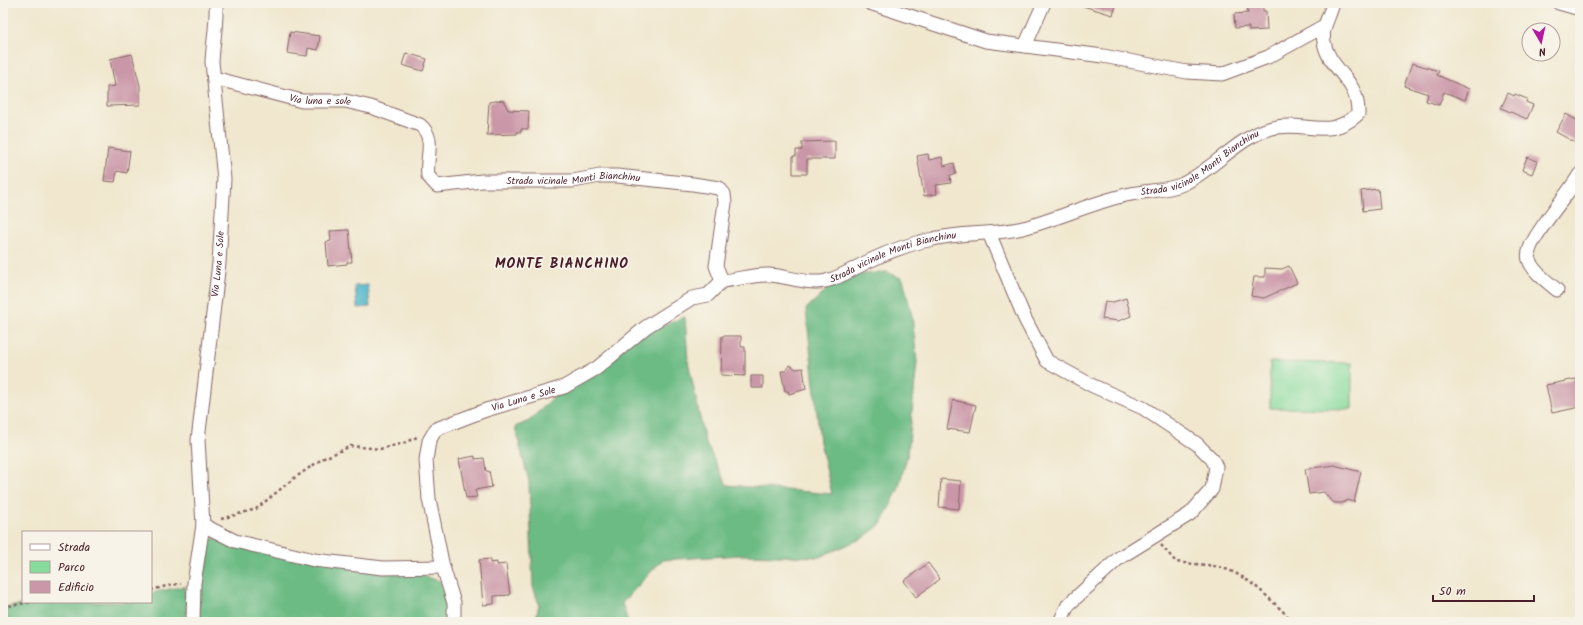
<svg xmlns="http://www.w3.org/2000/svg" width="1583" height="625" font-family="Kalam,sans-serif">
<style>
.green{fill:#86db9d;stroke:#687d64}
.forest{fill:#6cbb84;stroke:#5b6d58}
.water{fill:#4db8ca;stroke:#4c6c7a}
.building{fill:#ca97a8}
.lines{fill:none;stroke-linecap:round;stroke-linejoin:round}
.minor-casing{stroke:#846564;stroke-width:15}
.path{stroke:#846564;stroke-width:2.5;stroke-dasharray:3 3;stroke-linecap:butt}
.minor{stroke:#fff;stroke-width:13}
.labels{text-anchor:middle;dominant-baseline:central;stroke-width:3.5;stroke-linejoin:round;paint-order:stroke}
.street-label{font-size:10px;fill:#4a1f2b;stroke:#f7f3e8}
.district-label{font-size:14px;font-weight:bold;letter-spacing:1px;fill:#4a1f2b;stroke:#f7f3e8}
</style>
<rect width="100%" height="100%" fill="#f7f3e8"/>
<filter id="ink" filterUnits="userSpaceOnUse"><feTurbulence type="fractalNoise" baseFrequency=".025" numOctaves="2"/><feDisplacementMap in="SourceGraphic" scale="8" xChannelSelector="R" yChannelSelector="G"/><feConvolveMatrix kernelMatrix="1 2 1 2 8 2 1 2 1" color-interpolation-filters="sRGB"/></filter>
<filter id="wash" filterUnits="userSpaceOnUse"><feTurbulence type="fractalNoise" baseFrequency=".012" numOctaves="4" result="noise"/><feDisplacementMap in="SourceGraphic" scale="16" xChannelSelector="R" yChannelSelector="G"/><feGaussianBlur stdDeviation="0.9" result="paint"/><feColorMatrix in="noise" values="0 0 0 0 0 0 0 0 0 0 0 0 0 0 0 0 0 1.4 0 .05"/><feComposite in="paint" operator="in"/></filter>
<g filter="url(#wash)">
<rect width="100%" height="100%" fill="#f0e7ce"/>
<path class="green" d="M1270,362L1352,363V409L1270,408Z"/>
<path class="forest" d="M887,272L903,279L912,316L917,362L908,453L898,490L881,524L863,538L819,557L740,555L662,560L622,603L628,622H535L539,604L533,587L529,482L515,427L529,421L564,387L636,335L685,317L688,361L705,442L727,485L832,494L820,442L806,309L841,276Z
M218,538L417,574L440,581L448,606V622H197L203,569V548L207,539Z
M185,586L187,622H3V607L55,602H151V593Z"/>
<path class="water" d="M368,285L370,307L357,308L355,286Z"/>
<g id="blocks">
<path class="building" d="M1083,3H1117L1113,15L1083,6Z
M1263,3V11H1266L1267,30L1249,31V27L1235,28L1234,14L1248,13L1247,4Z
M290,32L320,36L318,50L308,48L307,56L287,53Z
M406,53L427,59L423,71L402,65Z
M132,54L140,86V105L107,106V87L115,86L110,59Z
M1412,63L1439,71L1437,75L1469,89L1465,100L1444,92L1439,105L1426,101L1428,94L1404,86Z
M1508,93L1514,96L1515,94L1527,99L1526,102L1533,105L1527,119L1501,108Z
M503,100L508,110L529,111L528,129H521V132H517V134L487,135L489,102Z
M1566,114L1580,122V135L1576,143L1556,132Z
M835,141V159H807V174H793V156H796V150H802V142Z
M108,148L130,151L127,173L117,171L115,182L104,181Z
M928,154L929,160L942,157L944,166L954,163L956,174L950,175L951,183L936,185L937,194L924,196L917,156Z
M1527,157L1537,161L1532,174L1522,170Z
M1378,189L1380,209L1363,211L1361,191Z
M349,230L352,262H347V264L328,266L326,242L331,241L330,231Z
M1289,266L1297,283L1264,298L1251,296L1254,277H1265V268L1282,269Z
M1126,298L1131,316L1118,321L1102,319L1105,301L1113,302Z
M722,336H741V347H745V376L721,375Z
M790,365L796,369L803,368L806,389L789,394L788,391H785L781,371H786Z
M751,376H763V388H751Z
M1576,379L1580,394V407L1552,413L1546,385Z
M953,400L976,405L970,432L947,429Z
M475,456V459L484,458L486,471H489L492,487L475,490L477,497L466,498L459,459Z
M1334,465L1361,472L1354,502L1348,500L1342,503H1335L1330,500L1324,492L1309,494L1305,469Z
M941,479L961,481L959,509L939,507Z
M490,559V563L497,562V565L506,564L510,595L494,596V604L483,605L479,560Z
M928,563L940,579L916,597L904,581Z"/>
</g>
</g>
<g filter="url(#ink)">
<use href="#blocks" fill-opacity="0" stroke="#846564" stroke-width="1"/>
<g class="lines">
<defs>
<g id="minor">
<path d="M870,3L986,41L1103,56L1187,72L1222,74L1268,57L1324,26"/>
<path d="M1559,3L1580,9"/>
<path d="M1025,46L1044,3"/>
<path id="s1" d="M214,78L302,101H345L371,107L420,125C437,139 425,158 428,176L437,186L482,181H573L600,176H617L693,184L719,188L724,194L725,203L716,266L722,281C738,280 753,274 769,275C788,276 807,285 826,281C842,277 854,268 869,261C888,252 912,243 933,239C962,232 994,235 1023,228C1058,219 1091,203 1126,195C1145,190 1165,192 1183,184C1214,169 1238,137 1272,128C1305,120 1329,141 1358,114C1359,78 1329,71 1324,42C1321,27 1330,17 1333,3"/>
<path d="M989,233L1025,319L1047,361L1093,386L1143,408L1197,444L1212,459L1216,467L1212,489L1190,514L1119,558L1068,605L1060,622"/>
<path d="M1557,290C1548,282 1533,272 1529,260C1527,254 1531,245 1534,240C1547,217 1566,197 1580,174"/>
<path d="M203,525L235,541L314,560L383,568L443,567"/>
<path id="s2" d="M193,622L194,583L203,525L198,440L219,263L224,179L212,62C213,41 217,25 216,3"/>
<path id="s3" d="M454,622V603L443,567L429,499L426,460L429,441L436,429L486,410L564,387L597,368L646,327L692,298L708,295L722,281"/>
</g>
</defs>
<use href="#minor" class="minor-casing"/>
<path class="path" d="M221,519L256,509L293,479L322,459L351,446L380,449L404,443L417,437
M1161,545L1176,562C1190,564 1205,564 1219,567C1250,575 1271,601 1294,622
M151,590L170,585L181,584
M3,607L31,602"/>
<use href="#minor" class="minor"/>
</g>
</g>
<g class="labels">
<g class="street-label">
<text stroke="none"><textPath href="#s1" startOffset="109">Via luna e sole</textPath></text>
<text stroke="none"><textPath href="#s1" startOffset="1162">Strada vicinale Monti Bianchinu</textPath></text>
<text stroke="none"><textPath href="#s1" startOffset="417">Strada vicinale Monti Bianchinu</textPath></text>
<text stroke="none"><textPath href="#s1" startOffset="837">Strada vicinale Monti Bianchinu</textPath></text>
<text stroke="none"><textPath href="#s2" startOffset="360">Via Luna e Sole</textPath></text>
<text stroke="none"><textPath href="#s3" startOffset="291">Via Luna e Sole</textPath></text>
</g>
<g class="district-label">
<text x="562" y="264">MONTE BIANCHINO</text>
</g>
</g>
<rect width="1583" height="625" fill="none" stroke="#f7f3e8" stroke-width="16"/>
<rect x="22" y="531" width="130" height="72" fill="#f7f3e8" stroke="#b29e9c"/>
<rect x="30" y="544" width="20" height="6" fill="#ffffff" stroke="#b29e9c"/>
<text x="58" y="551" font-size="12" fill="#4a1f2b">Strada</text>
<rect x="30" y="561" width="20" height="12" fill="#86db9d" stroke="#b29e9c"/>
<text x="58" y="571" font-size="12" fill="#4a1f2b">Parco</text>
<rect x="30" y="581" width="20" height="12" fill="#ca97a8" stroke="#b29e9c"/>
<text x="58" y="591" font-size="12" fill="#4a1f2b">Edificio</text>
<g transform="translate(1541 42) rotate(171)"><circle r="19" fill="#f7f3e8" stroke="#b29e9c"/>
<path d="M0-3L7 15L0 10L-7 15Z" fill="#b5179e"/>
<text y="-6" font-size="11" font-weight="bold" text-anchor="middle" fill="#4a1f2b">N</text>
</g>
<path d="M1433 595v6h101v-6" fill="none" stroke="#4a1f2b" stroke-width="2"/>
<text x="1439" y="595" font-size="12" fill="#4a1f2b" stroke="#f7f3e8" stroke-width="3" paint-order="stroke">50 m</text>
</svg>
